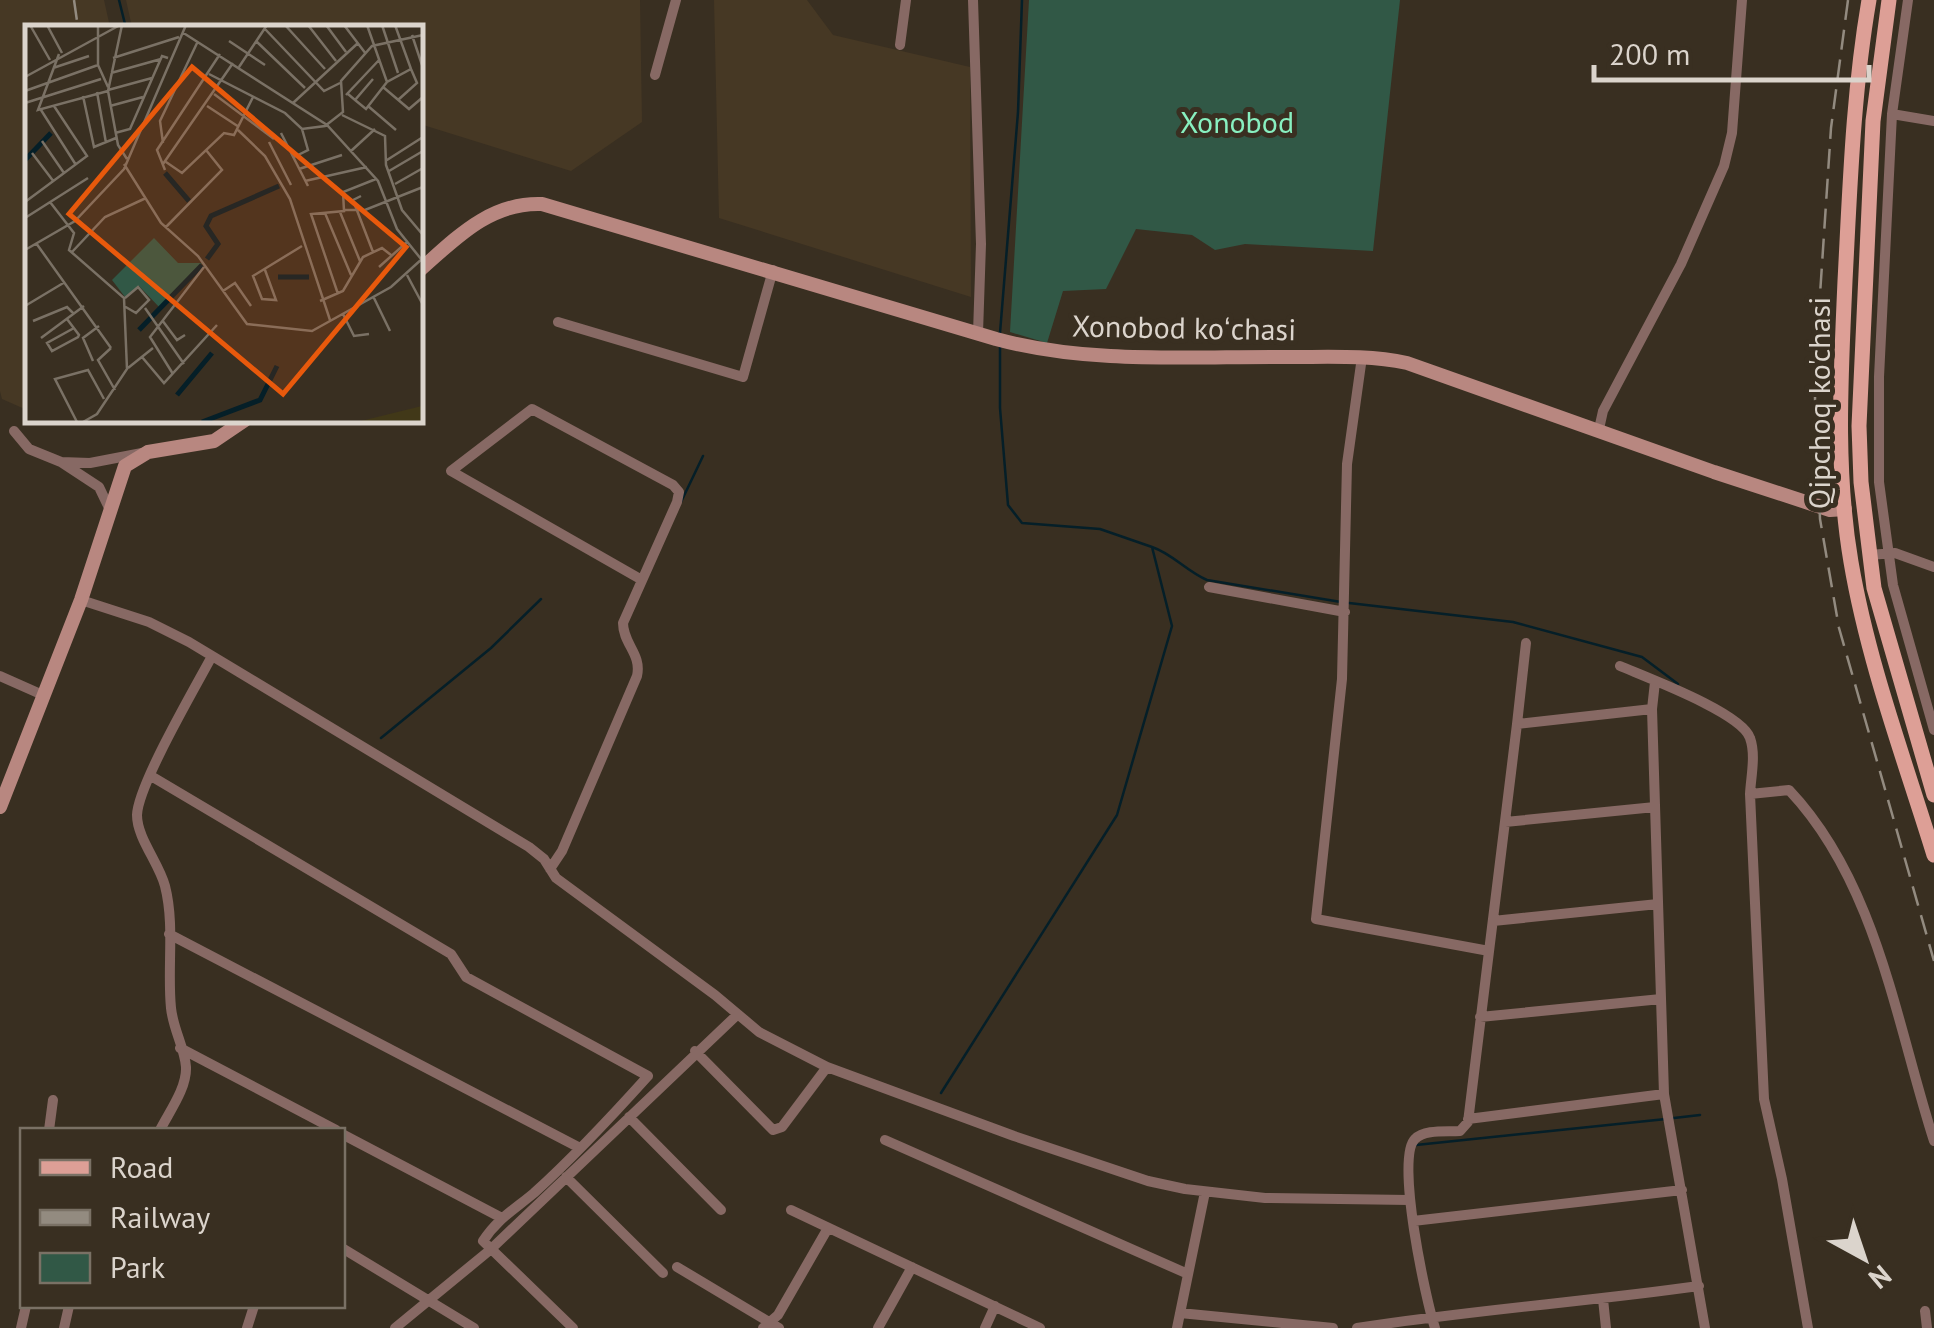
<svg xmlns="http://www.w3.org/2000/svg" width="1934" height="1328" font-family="'PT Sans',sans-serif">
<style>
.built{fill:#463824}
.green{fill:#315846}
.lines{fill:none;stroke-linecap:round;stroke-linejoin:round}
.stream{stroke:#051f28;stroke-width:2.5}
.street{stroke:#876964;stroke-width:10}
.secondary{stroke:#b88780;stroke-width:14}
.primary{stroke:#dd9f96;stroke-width:15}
.rail{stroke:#938b80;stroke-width:2.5;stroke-dasharray:20 10;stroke-linecap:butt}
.labels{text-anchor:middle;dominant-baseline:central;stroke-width:10;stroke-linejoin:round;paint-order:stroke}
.park-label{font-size:30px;fill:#88f0c0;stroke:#392f21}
.street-label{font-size:30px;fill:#dbd4cc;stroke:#392f21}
.inset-river{fill:none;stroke:#051f28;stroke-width:5}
.inset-road{fill:none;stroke:#7a7165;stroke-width:2.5}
.view{fill:#e8590c;fill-opacity:0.15;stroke:#e8590c;stroke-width:5}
.inset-edge{fill:none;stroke:#dbd4cc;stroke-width:5}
</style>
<rect width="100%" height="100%" fill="#392f21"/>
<path class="built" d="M0,0H104L110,27L28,28L27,410L2,399L0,391Z
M126,0H640L642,122L571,171L420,124V28L132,27Z
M714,0H807L833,35L970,67L971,297L719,218Z"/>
<path class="green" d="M1029,0H1400L1373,251L1245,244L1215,250L1192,235L1136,229L1106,289L1063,291L1047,343L1010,332Z"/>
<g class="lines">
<path class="stream" d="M119,0L126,28
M1000,333L1018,112L1022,0
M681,502L703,456
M1152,547C1173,554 1186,571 1207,580L1341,602
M1349,603L1513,622L1642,657L1678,684
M381,738L491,648L541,599
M941,1093L1117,815L1172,626L1152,547L1100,529L1022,523L1008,505L1000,408V346
M1674,1118L1700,1115
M1416,1145L1666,1119"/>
<path class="street" d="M973,0L981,244L978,333
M1908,0L1892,114L1879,377V482L1893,585L1934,730
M900,45L906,0
M655,75L676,0
M1892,114L1934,121
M558,322L743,377L773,270
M1362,357L1347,464L1342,679L1316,919L1489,951
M1599,429L1603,411L1681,264L1724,166L1732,133L1742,0
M14,431L29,449L61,462
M110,510L99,487L61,462L90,463L142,453
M1869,555L1895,553L1934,567
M1209,587L1345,612
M81,600L149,622L189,642L529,847L544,859L556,878L715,995L759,1032L827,1067L1014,1136L1148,1181L1185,1189L1265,1198L1409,1200
M1620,666C1648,678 1742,713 1750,738C1756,755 1751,776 1750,794L1764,1099L1782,1179L1808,1328
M0,676L45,696
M1655,682L1652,709L1664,1094L1705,1328
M1517,724L1526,643
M151,776L451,954L466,977L648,1076C612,1116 575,1156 534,1193C515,1209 497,1219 483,1241L573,1328
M1750,794L1789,790C1877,883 1896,1023 1934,1141
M1505,822L1655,807
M550,869L562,851L637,676C642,654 623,644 623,623L677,502L679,492L673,485L532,409L451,471L642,580
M1493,921L1658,904
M169,934L580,1148
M1480,1017L1661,999
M180,1048L336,1130
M695,1051L773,1130L782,1127L827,1067
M629,1117L721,1210
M1468,1119L1664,1094
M49,1130L53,1100
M160,1130C169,1112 187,1088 186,1067C185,1049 173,1029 171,1008C167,968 175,925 165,886C159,863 137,838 137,815C138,785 195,688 212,656
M342,1134L500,1217
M885,1140L1188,1274
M566,1177L663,1273
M791,1210L1040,1328
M1413,1221L1682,1190
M342,1248L474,1328
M677,1267L779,1328
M1603,1299L1606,1328
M1925,1311L1927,1328
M1180,1313L1333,1328
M21,1328L26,1306
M64,1328L69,1306
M247,1328L254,1306
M395,1328L490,1250L737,1015
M763,1328L778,1315L828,1228
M878,1328L912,1267
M985,1328L995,1306
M1177,1328L1205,1192
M1357,1328C1471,1310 1585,1302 1699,1286
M1435,1328C1426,1301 1395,1157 1415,1139C1425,1129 1446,1132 1460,1131L1468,1122L1517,724L1652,709"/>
<path class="secondary" d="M420,270C456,238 490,202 542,204L996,339C1092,365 1194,356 1292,357C1331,357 1369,355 1407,363L1714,472L1830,510L1845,509
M0,807L81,600L125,466L148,452L214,441L245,420"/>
<path class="primary" d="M1869,0C1853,93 1850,187 1845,281C1841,375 1835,468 1851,562C1868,662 1904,758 1934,855
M1889,0L1873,121L1859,426L1861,482L1874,588L1934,795"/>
<path class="rail" d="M74,0L78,28
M1848,0L1831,128L1819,310L1815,398L1820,519L1839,628L1934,961"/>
</g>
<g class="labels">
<g class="park-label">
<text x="1237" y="121">Xonobod</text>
</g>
<g class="street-label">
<text transform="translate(1184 327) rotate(1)">Xonobod koʻchasi</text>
<text transform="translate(1818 403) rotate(-90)">Qipchoq ko'chasi</text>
</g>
</g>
<g transform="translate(25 25)">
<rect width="398" height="398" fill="#392f21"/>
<path d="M129,213L153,238H177L135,283L114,261L100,272L87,255Z" fill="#315846"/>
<path d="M397,381V397H336V396Z" fill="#413818"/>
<path class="inset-river" d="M0,135L26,108M140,148L164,176M182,234L193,219L181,201L186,191L254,161M253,252H284M114,305L177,240M152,370L187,328M177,397L235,375L252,341"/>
<path class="inset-road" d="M5,0L25,35M22,0L37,28M73,0V40L83,62M97,0L83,66L93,120L102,134M260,0L300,44M283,0L311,36M301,0L321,27M319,0L341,29M342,0L362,57M357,0L373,48M370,0L386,44M240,4L299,66L315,58M157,7L302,100L353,156L372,204L396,234M387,10L397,40M204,16L240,40M231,16L280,63M34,29L13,85L83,66M88,33L154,12M214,42L242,0M28,43L64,31M86,48L136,34M184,49L260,88L277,104L300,101L318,87L316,56L347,21L398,10M0,52L95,0M358,62L384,84L398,72M83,65L127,53M0,66L73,40M72,67L81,118M189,69L249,114M323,69L330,75L348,54M321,70L355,34M58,71L69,122L91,113M330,75L341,84L362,57L386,44L392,58L373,75M0,78L76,54M268,78L333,18M85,81L118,72M182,81L214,102M343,81L371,105M16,85L51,140M317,90L360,111L361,140L377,185L398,210M213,105L240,131L265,174L305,295M90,108L105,104L137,31L143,33M256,108L283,161M17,116L39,148M244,117L266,160M138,118L135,96L173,16M326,126L350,104M7,128L29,157M269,132L283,125L277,104M362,135L398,112M141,137L157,148L199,108L209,110L228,72M99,139L136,198L173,231L222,299L287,306L366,262L398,233M138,139L208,38M274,144L317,130M140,145L132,125L195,29M364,146L398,126M280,156L342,142M370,159L398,143M336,171L328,175L348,227M0,177L62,131L29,81M25,177L49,208L44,225L99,273L102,344L72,389L58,397M319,185H340L398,162M315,187L335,236M300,188L326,250M0,193L63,153M140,203L197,145L181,125M11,218L86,323M0,225L50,196L99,144L161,0M47,227L80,192L121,173M354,242L382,217M240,245L251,275L237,274L228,251L277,221M382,250L398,280M198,266L210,258L226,281M313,269L286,189L319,186L318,167L351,154M348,271L365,306M295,276L318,266L338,232L357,223L366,230M0,281L40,257M99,281L111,288L124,275L113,262L100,273M120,283L159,339M318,289L329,311L344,309M42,294L54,310L53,312L27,326L22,318L49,303M137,295L152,315L160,310M8,296L42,282L49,289M16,313L59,281M86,323L73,335L90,365M117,332L139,358L192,300M68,336L58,313L74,301M103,343L128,323M148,349L125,312L179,242M52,397L30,354L63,345L79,374"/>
<path class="view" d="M167,42L381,222L258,369L44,189Z"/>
<rect width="398" height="398" class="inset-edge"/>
</g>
<rect x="20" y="1128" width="325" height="180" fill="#392f21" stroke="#7a7165" stroke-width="2.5"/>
<rect x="40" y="1160" width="50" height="15" fill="#dd9f96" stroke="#7a7165" stroke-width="2.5"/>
<text x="110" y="1178" font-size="30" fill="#dbd4cc">Road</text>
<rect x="40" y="1210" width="50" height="15" fill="#938b80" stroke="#7a7165" stroke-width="2.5"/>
<text x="110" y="1228" font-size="30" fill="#dbd4cc">Railway</text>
<rect x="40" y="1253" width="50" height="30" fill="#315846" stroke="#7a7165" stroke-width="2.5"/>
<text x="110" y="1278" font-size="30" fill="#dbd4cc">Park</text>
<g transform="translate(1864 1258) rotate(140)" stroke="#392f21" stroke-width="8" paint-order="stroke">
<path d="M0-8L18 38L0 25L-18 38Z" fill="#dbd4cc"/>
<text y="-15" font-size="28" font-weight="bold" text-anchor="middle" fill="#dbd4cc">N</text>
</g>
<path d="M1594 65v15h275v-15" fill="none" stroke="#dbd4cc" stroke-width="5"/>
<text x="1609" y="65" font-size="30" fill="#dbd4cc" stroke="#392f21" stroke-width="8" paint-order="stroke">200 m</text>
</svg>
